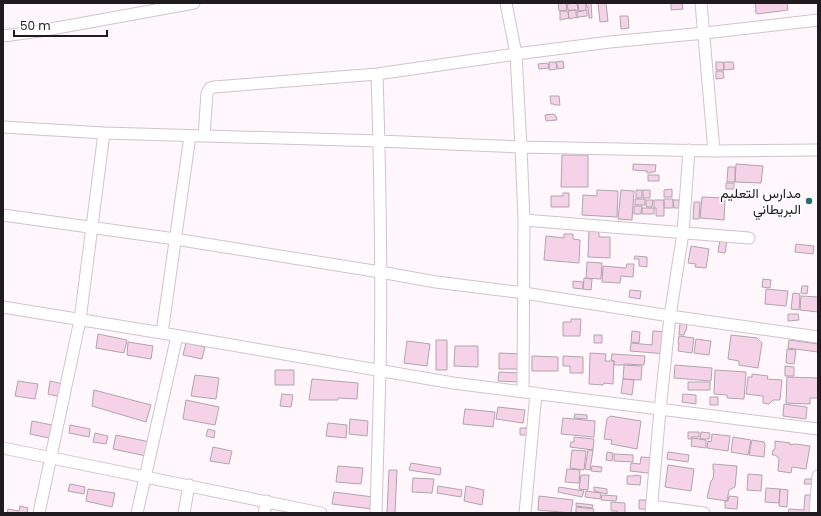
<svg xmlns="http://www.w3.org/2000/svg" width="821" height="516" font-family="Poppins,Vazirmatn,sans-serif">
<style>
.building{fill:#f6d2e8;stroke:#b0a5ac}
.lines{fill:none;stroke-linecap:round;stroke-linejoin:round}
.street-casing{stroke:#d0c4cb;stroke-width:13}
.street{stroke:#fff;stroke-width:11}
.poi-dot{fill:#25706d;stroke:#fff;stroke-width:1.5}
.labels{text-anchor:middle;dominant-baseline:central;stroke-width:3.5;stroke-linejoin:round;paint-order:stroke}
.poi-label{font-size:14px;fill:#1f1b1e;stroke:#fff;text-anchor:end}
</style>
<rect width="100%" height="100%" fill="#fff7fc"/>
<path class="building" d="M558,3H567L566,4L567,10L559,11Z
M577,3L578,11H576V10H568L567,4Z
M578,3H586V10L579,11Z
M586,3H591L592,18H589L588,7H587Z
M598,3H606L608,21L600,22Z
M671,3H682L683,9L671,10Z
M755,3H787L788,10L757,14L756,12H755L756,9Z
M576,10V15L577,17L569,19L568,11Z
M587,10V16L578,17V18H577V12Z
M560,11H568L569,18L560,20Z
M620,16H628L629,28L621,29Z
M563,61L564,68L558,69L556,62Z
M549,62H556L557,69L549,70Z
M716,62H723L724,70H716Z
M724,62H733L734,69L724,70Z
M547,63V64H549V68L539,69L538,64Z
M716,71H723L724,78L716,79Z
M550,96H559L560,105H555L554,104H551Z
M554,114L555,116H556L557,120L546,121L545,115Z
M562,155H588V187H561Z
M633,164L656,165L655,172H651V173H647V171L633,170Z
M736,164L763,166L761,183L735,182Z
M728,167H735V182H727Z
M648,175H659V181H648Z
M726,183H734V189H726Z
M672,189V197H664V190Z
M597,190L618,191L617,217L582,215L583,195L597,196Z
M621,190L634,191L632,220L618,219Z
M636,190H642V198H636Z
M643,190H650V198H643Z
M563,193H569V207H551V196H563Z
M702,197L725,198L724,220L700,218Z
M635,199H645V205H635Z
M664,199H673V208H664Z
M646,200H653L652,207H646Z
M654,200H664V216H656V208H654Z
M673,200H679V208H674Z
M694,202H700L699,219H693Z
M634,206H642L641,214H634Z
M642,208H654V214H642Z
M589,229L599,230V237H610V258L588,257Z
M564,234H573V239L580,240L579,263L544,260L546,236L564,238Z
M720,239L727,240L725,253L718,252Z
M796,244L814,246L813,254L795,252Z
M691,246L709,249L706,268L695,267L696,264L688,263Z
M635,256L647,257V267L639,266V259H634Z
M587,262L602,263L601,279L586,278Z
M627,264H634L633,277L621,276L620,283L602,282L603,266L626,268Z
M584,278L592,279L591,290L583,289Z
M763,279L771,280L770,288L762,287Z
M573,281L583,282V289L573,288Z
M802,286H808L807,294L801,293Z
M766,289L788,291L786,306L765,304Z
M630,290L641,291L640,299L629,297Z
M793,293L800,294L799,310L791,309Z
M801,296L818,297V312L800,310Z
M788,314H798L799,320L788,321Z
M571,319H581L580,336H563V322H571Z
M680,323L687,324L686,331H685L684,335H679Z
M632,331L640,332L639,343L631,342Z
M653,331L669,332L667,354L630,351L631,343L652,345Z
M98,334L127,340L124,353L96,348Z
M594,335H602V343H594Z
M731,335L757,338L762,343L758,368L739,365V361L728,359Z
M679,336L694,338L692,353L678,351L679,343H678Z
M696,339L711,341L709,355L694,353Z
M436,340H447V370H436Z
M789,340L818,344V352L788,348Z
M407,341L430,344L427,366L404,363Z
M128,342L153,346L151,359L127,355Z
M186,343L205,347L202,359L183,355Z
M455,346H478V367L454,366Z
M787,349L796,350L794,364L786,363Z
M499,353L520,354V369H499Z
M590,353L606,354L605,361H614L613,384L604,383L603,385L589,384Z
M612,354L645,356L644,365L624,364L623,365H614V361L611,360Z
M532,356L558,357V371H532Z
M563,356L583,357V373H570V366H563Z
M624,365L642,366L641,380L623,379Z
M675,365L712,368L711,381L674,378Z
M785,366L794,367V376H785Z
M275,370H294V385H275Z
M715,370L746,372L744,399L727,398V395L714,394Z
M499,372L519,373V382L498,381Z
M752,374L768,376L767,379L782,380L780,400H773L769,404L763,403V396L746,394L748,377H752Z
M195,375L219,378L216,399L191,396Z
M787,377L818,378V398H810V404L786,403Z
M312,379L358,383L357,399L338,398V400H309Z
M623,379L634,380L632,395L621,393Z
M18,381L38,384L35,399L15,396Z
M50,381L63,384L61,397L48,394Z
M688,382H710V390H688Z
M94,390L151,405L146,422L92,406Z
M282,394L293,395L291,407L280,406Z
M683,394L696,395V404L682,402Z
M710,397H718V405H710Z
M186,400L219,407L215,425L183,419Z
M784,404L807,407L806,419L783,416Z
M498,407L525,410L523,423L496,419Z
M465,409L495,412L493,427L463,424Z
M575,414L587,415V419L574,418Z
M610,416L641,421L637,449L611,444L612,440L604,439L607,419Z
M563,418L595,421L594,437L561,434Z
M350,419L368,421L367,436L349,434Z
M32,421L52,425L49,438L30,434Z
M328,423L347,425L346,438L326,436Z
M70,425L90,429L89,437L69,433Z
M520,428H529V435H520Z
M208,429L215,431L214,438L206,436Z
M688,432H699V437H691V439H688Z
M701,432L710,433L709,439H700Z
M95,433L108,436L106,444L93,442Z
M712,434L730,436L728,451L707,448L708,441L711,442Z
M116,435L150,442L146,456L113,449Z
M574,437L594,439L593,450L570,447L571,442H574Z
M733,437L751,440L748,455L731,452Z
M692,438L706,440V448L691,446Z
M752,440L764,442L765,445L764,457L749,455Z
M775,441L790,443V445L795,444L810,446L806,469L792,467L791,473L778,471L779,458L775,455H772L773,450L775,449Z
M213,447L232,451L229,464L210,461Z
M572,450L586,451L584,470L570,468Z
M588,450H593L590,470L585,469Z
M607,452L613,453L612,461L606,460Z
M668,452L689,455L688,462L667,459Z
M614,454L633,455V462L614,461Z
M641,457L658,458L657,474L630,471L631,463L640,464Z
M411,463L441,468L440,475L409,470Z
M713,464L737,466L735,487L729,490L727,501L707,498L711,481L713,479L714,470H713Z
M668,465L694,469L691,491L665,487Z
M338,466L363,468L361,484L336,482Z
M592,466L602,467L601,472L591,471Z
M567,469L580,470L579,483L565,482Z
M389,470H397L395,513H387Z
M748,474L762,475L761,491L747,490Z
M581,475H589L588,490L579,489Z
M634,475L641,476L640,485L627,484V476H634Z
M413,478L434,479L432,493L412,492Z
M805,479H813V484H804Z
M70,484L85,487L84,494L68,491Z
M438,486L462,490L461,497L437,493Z
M466,486L484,490L482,505L464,501Z
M559,487L584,491L582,497L558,492Z
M594,487L607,489V494L594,491Z
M766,488L780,489L779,503L765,502Z
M88,489L115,493L112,507L86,501Z
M780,489L788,490L787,507L779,506Z
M586,491L601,493L600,499L585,497Z
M334,492L373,497L372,509L332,504Z
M602,495L617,496L616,501L601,500Z
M805,495H813L812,513H788L789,509L804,510Z
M539,496L573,500L571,513L538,510Z
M729,496L738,497L737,509L725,508V501H728Z
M639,500H646V509H639Z
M611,502L625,503V513H618L617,511H611Z
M576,503L593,505L592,508L576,506Z
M20,506L28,508L27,513H7L8,509L19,511Z
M576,507L594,509L593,513H576Z"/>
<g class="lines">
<defs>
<path id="street" d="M506,3L516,54L521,147L524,220L523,392
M701,3L714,151
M3,36L40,31L194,3
M3,127L104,133L379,141L521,147L714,151L818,150
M204,136L207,93L210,88L214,87L377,74L516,54L610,42L705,33L818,20
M3,215L175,239L380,272L436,282L524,293L670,316L818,337
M524,220L749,238
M3,307L162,333L453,383L818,429
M162,333L190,136
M3,448L321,513
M652,506L704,513
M39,513L80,320L104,133
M137,513L177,336
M184,513L189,485
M264,513L267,501
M376,513C377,466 379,418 380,371C382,272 380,172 377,74
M525,513L536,393
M651,513L660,410L670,316L683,233L689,150
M815,513L818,476"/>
</defs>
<use href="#street" class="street-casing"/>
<use href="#street" class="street"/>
</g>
<circle class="poi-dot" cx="809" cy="201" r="4"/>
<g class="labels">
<g class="poi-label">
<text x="801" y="193">مدارس التعليم<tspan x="801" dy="16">البريطاني</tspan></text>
</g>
</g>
<rect width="821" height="516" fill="none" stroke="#1f1b1e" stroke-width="8"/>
<path d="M14 30v6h93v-6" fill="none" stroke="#1f1b1e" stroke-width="2"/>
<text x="20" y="30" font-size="12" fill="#1f1b1e" stroke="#ffffff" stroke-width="3" paint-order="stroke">50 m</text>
</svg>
